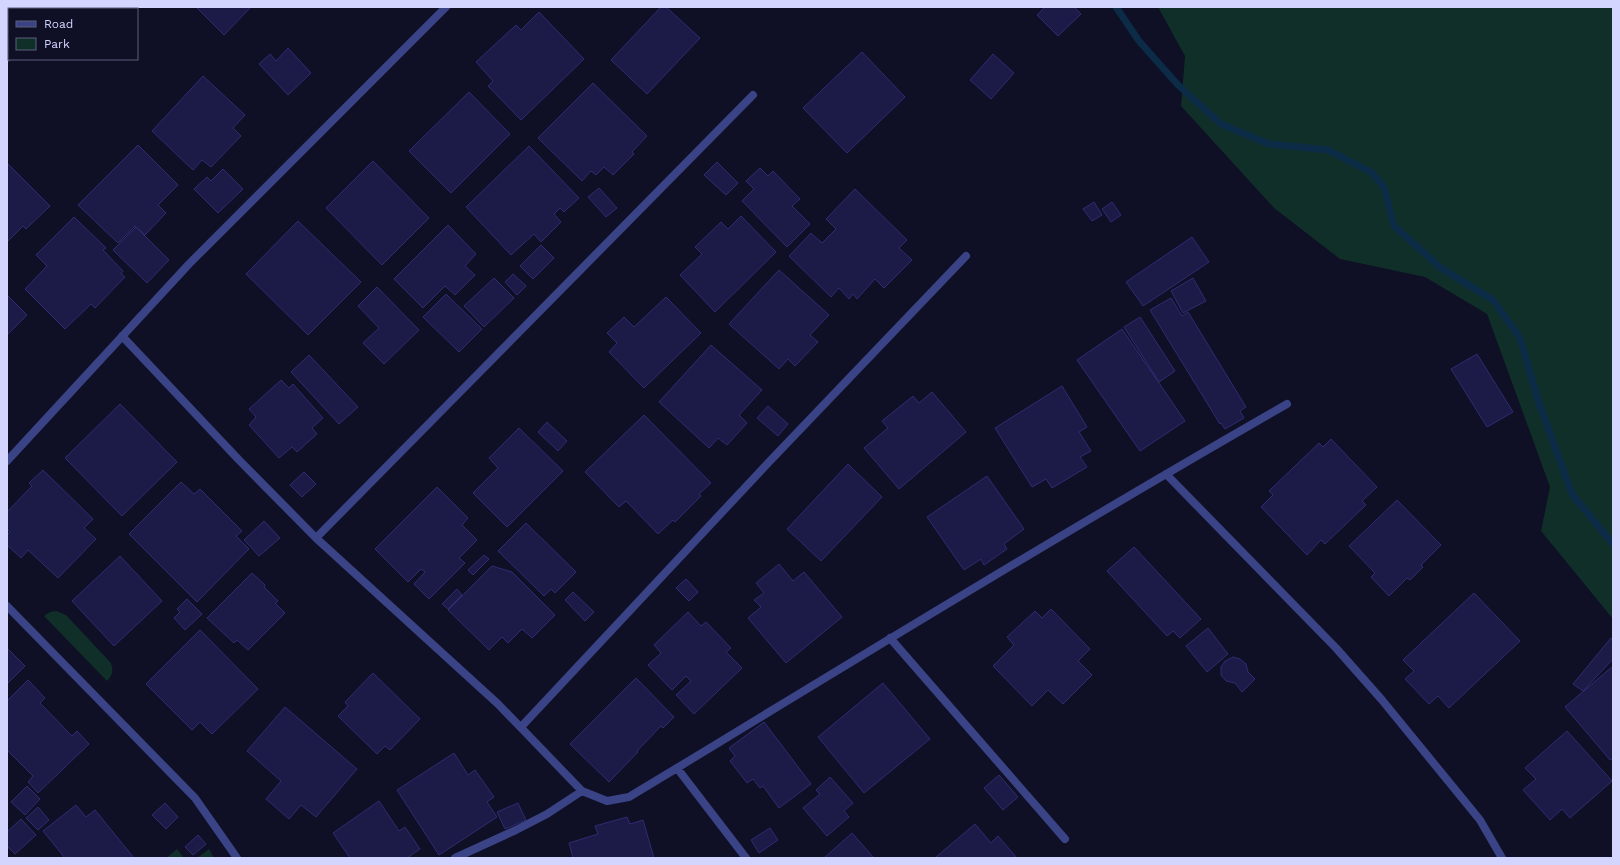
<svg xmlns="http://www.w3.org/2000/svg" width="1620" height="865" font-family="'Work Sans',sans-serif">
<style>
.green{fill:#112f29}
.lines{fill:none;stroke-linecap:round;stroke-linejoin:round}
.stream{stroke:#0b2b47;stroke-width:7}
.building{fill:#1c1a46;stroke:#2f2c73}
.street{stroke:#394385;stroke-width:8}
</style>
<rect width="100%" height="100%" fill="#0f0f25"/>
<path class="green" d="M1158,7H1613V619L1541,531L1550,487L1487,314L1425,277L1340,259L1274,208L1181,106L1185,56Z
M56,611L66,615L110,662C114,669 113,675 107,681L44,616L50,612Z
M177,849L184,858H166Z
M209,849L214,858H197Z"/>
<g class="lines">
<path class="stream" d="M1116,7L1139,41L1178,85L1221,124L1269,144L1328,150L1371,172L1384,187L1394,226L1441,268L1493,300L1520,338L1538,400L1572,494L1613,544"/>
</g>
<path class="building" d="M196,7H251L224,35Z
M661,7H666L700,38L647,94L611,60Z
M1045,7H1074L1081,14L1058,36L1037,15Z
M539,12L584,59L521,120L488,86L493,81L476,62L516,25L521,30Z
M288,48L311,73L288,95L259,64L270,54L276,61Z
M862,52L905,97L847,153L803,108Z
M993,54L1014,73L991,99L970,80Z
M203,76L245,115L233,128L241,136L211,167L202,160L193,170L152,131Z
M593,83L647,136L632,152L634,154L613,175L604,167L596,175L591,171L582,181L538,138Z
M469,92L510,134L451,193L409,151Z
M138,145L178,185L158,205L166,213L145,235L135,226L118,243L78,205Z
M529,146L579,198L564,212L560,208L554,214L561,222L541,242L534,234L511,255L466,207Z
M373,161L429,218L382,265L326,208Z
M717,162L738,183L726,195L704,175Z
M7,163L50,206L26,229L23,226L7,242Z
M760,168L768,176L773,171L800,199L792,206L810,224L787,247L742,201L754,189L746,181Z
M223,169L243,189L218,213L194,189L207,177L211,181Z
M599,188L617,208L606,217L588,197Z
M855,189L907,240L899,248L912,260L884,288L875,279L857,299L853,294L849,299L839,288L831,297L789,256L811,233L822,243L836,229L826,219Z
M1094,202L1102,215L1092,221L1083,209Z
M1112,202L1121,215L1111,222L1102,209Z
M741,216L776,252L715,312L680,275L702,254L695,247L721,222L728,229Z
M74,217L106,248L103,250L123,271L121,274L125,277L95,308L91,304L65,329L25,289L47,266L36,255Z
M298,221L361,282L308,335L246,274Z
M448,225L476,254L465,266L475,275L455,295L445,286L423,308L394,279Z
M136,227L169,260L147,283L113,250Z
M1192,237L1209,262L1143,306L1126,282Z
M541,245L554,258L533,279L520,266Z
M779,270L829,315L810,335L818,342L795,366L788,359L779,369L729,324Z
M513,274L526,286L517,295L505,282Z
M494,278L514,298L484,327L464,306Z
M1193,278L1206,301L1183,313L1171,291Z
M377,287L419,330L384,364L363,343L379,328L358,306Z
M446,294L482,329L459,352L423,317Z
M7,295L27,315L7,335Z
M666,297L701,333L644,388L609,352L617,343L607,333L624,317L634,327Z
M1171,298L1182,316L1188,312L1246,407L1240,411L1244,418L1225,429L1221,423L1220,424L1150,310Z
M1140,317L1175,371L1159,382L1124,327Z
M1122,329L1185,421L1140,451L1077,360Z
M711,345L762,390L739,415L747,423L727,445L718,438L709,448L659,402Z
M1477,354L1513,412L1487,427L1451,369Z
M309,355L358,407L339,424L291,372Z
M281,380L289,388L293,384L323,418L312,428L317,434L297,452L292,447L279,458L249,425L256,417L249,409Z
M1062,386L1087,427L1079,432L1091,451L1080,457L1087,467L1052,488L1046,479L1032,487L995,428Z
M932,392L966,432L899,489L864,448L888,428L882,421L913,396L919,403Z
M120,404L177,462L122,516L65,458Z
M768,406L788,424L778,436L757,418Z
M644,415L711,483L699,494L701,496L675,522L673,520L658,534L626,501L619,507L585,472Z
M547,422L567,441L558,451L538,432Z
M519,428L563,471L507,527L473,493L498,468L489,458Z
M1331,439L1377,487L1362,501L1366,505L1325,544L1321,540L1307,555L1261,507L1273,495L1269,491L1319,443L1323,447Z
M848,464L882,497L821,561L787,529Z
M43,470L93,519L84,528L96,539L58,578L28,550L21,558L7,545V535L10,532L7,529V512L32,486L29,483Z
M304,472L316,484L302,497L290,485Z
M987,476L1024,529L1004,544L1007,549L984,565L981,559L964,570L927,517Z
M181,482L194,494L200,489L242,531L236,536L249,549L197,602L129,534Z
M437,487L468,518L462,525L477,540L459,558L465,563L429,599L414,584L425,572L421,569L408,582L375,549Z
M1397,500L1441,545L1421,565L1423,567L1410,580L1407,578L1389,596L1371,577L1375,573L1349,546Z
M264,521L280,538L259,556L244,540Z
M526,523L576,572L555,593L551,589L544,596L498,551Z
M1134,547L1201,619L1180,638L1173,631L1167,636L1107,571Z
M484,555L489,559L473,575L468,570Z
M120,556L162,601L114,646L72,601Z
M779,564L793,581L804,572L842,617L786,663L748,618L761,607L754,600L764,593L756,583Z
M492,566L512,572L555,615L532,638L522,629L508,643L502,637L489,650L448,610Z
M252,573L265,585L264,587L278,601L275,603L285,613L248,650L237,640L234,643L207,618Z
M686,579L698,592L689,601L676,588Z
M457,589L462,595L448,609L442,604Z
M573,592L594,612L585,621L565,600Z
M1474,593L1520,641L1449,708L1438,696L1429,704L1405,679L1414,671L1403,660Z
M187,599L202,614L185,630L174,618L180,612L177,609Z
M1051,609L1090,649L1078,661L1092,675L1063,704L1048,690L1032,706L993,666L1014,645L1007,637L1035,611L1042,618Z
M688,612L701,626L706,622L731,648L726,652L742,668L694,714L676,695L691,681L686,676L672,690L648,665L661,653L654,645Z
M1208,628L1228,654L1207,672L1186,646Z
M200,630L258,689L212,734L200,722L192,730L146,684Z
M1611,638L1613,640V659L1583,691L1573,684Z
M7,648L25,666L7,684Z
M1233,657L1240,659L1246,664L1248,672L1255,679L1242,692L1235,683L1226,681L1221,675V667L1225,661Z
M1613,666V758L1610,760L1565,707Z
M373,673L420,719L390,750L385,746L377,754L338,716L348,706L345,702Z
M636,678L674,717L663,728L661,726L637,751L638,752L609,782L570,744Z
M28,680L45,698L40,703L72,736L77,731L89,744L38,793L28,782L33,776L7,750V701Z
M883,683L930,739L864,793L818,737Z
M285,707L357,769L316,817L301,805L289,819L266,799L281,781L247,751Z
M764,722L811,784L779,808L763,786L760,788L753,779L747,783L730,761L735,756L729,748Z
M1567,731L1612,781L1570,818L1562,809L1550,820L1523,790L1536,779L1525,768Z
M454,753L468,775L475,770L494,797L487,802L497,817L439,855L397,790Z
M999,775L1018,797L1003,810L984,788Z
M830,777L853,803L844,811L849,817L827,836L803,808L820,794L816,790Z
M27,786L40,799L25,815L11,802Z
M379,801L399,831L405,827L420,849L407,858H350L333,833Z
M165,803L178,817L166,829L152,815Z
M518,803L526,820L505,829L497,812Z
M76,805L86,817L95,810L134,858H65L43,831Z
M38,807L49,820L38,830L26,818Z
M627,817L630,824L643,820L654,858H573L569,843L598,834L595,826Z
M21,819L36,835L15,854L7,846V832Z
M975,824L991,843L998,836L1017,858H937L936,857Z
M770,828L778,840L759,853L751,840Z
M852,833L874,858H824Z
M198,835L206,844L193,855L185,847Z"/>
<g class="lines">
<path class="street" d="M58,9L60,7
M7,58L9,56
M122,336L239,460L316,538L498,704L582,791L607,801L629,797L677,768L746,858
M7,461L189,264L446,7
M1166,474L1336,648L1382,700L1480,820L1502,858
M316,538L753,95
M7,606L195,798L237,858
M890,638L1065,839
M521,727L769,462L966,256
M677,768C879,645 1081,522 1287,404
M455,858L516,830L547,814L582,791"/>
</g>
<rect width="1620" height="865" fill="none" stroke="#d3d5ff" stroke-width="16"/>
<rect x="8" y="8" width="130" height="52" fill="#0f0f25" stroke="#5d5e7c"/>
<rect x="16" y="21" width="20" height="6" fill="#394385" stroke="#5d5e7c"/>
<text x="44" y="28" font-size="12" fill="#d3d5ff">Road</text>
<rect x="16" y="38" width="20" height="12" fill="#112f29" stroke="#5d5e7c"/>
<text x="44" y="48" font-size="12" fill="#d3d5ff">Park</text>
</svg>
